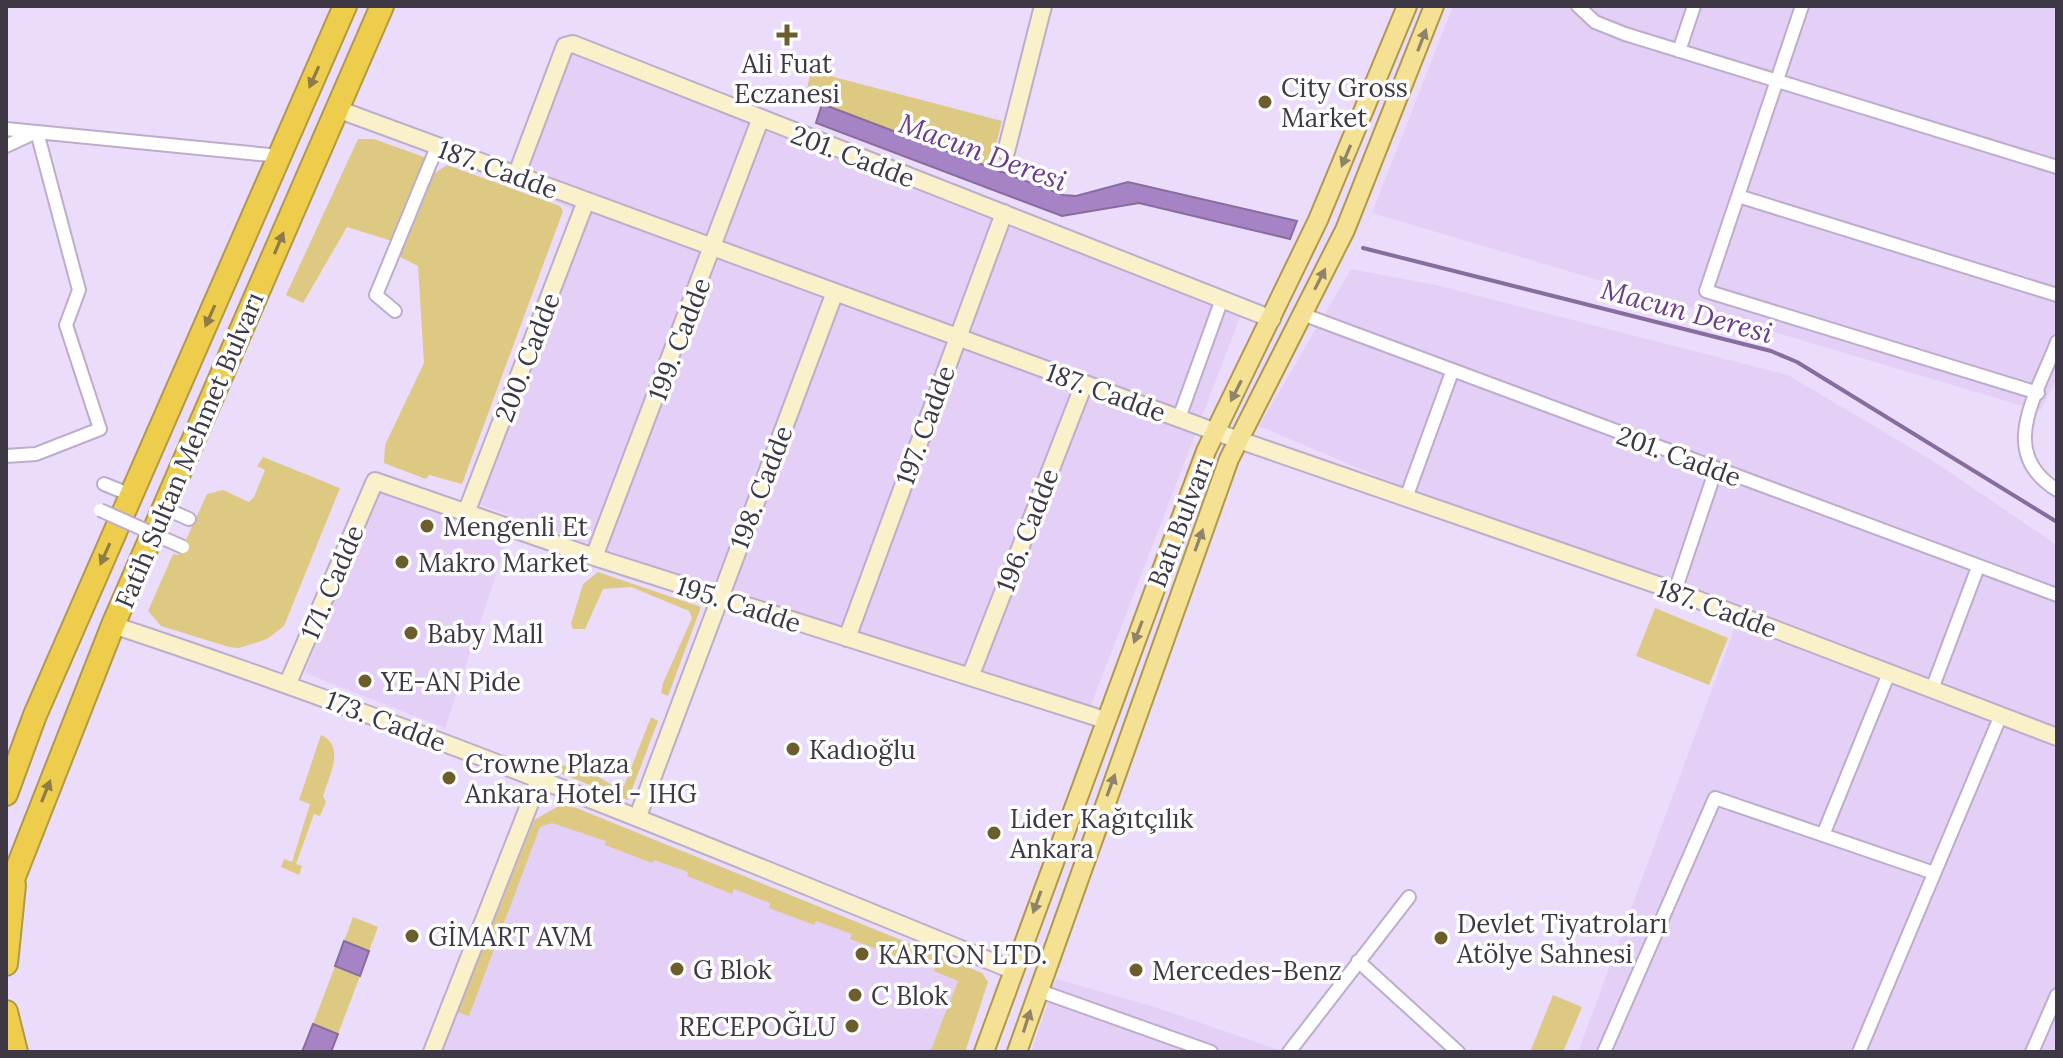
<svg xmlns="http://www.w3.org/2000/svg" width="2063" height="1058" font-family="Lora,serif">
<style>
.built{fill:#e4d0f7}
.green{fill:#ddc981}
.water{fill:#a683c5;stroke:#876c9e;stroke-width:2}
.lines{fill:none;stroke-linecap:round;stroke-linejoin:round}
.stream{stroke:#876c9e;stroke-width:4}
.street-casing{stroke:#bcadcc;stroke-width:16}
.secondary-casing{stroke:#bcadcc;stroke-width:20}
.primary-casing{stroke:#b09949;stroke-width:22}
.highway-casing{stroke:#b09949;stroke-width:26}
.street{stroke:#fff;stroke-width:12}
.secondary{stroke:#faf0c9;stroke-width:16}
.primary{stroke:#f5e194;stroke-width:18}
.highway{stroke:#eecd4c;stroke-width:22}
.street-bridge-casing{stroke:#bcadcc;stroke-width:16;stroke-linecap:butt}
.street-bridge{stroke:#fff;stroke-width:12}
.oneway{fill:#908468}
.oneway2{fill:#8d7b48}
.poi-dot{fill:#6c5e2c;stroke:#fff;stroke-width:3}
.labels{text-anchor:middle;dominant-baseline:central;stroke-width:7;stroke-linejoin:round;paint-order:stroke}
.poi-label{font-size:26px;fill:#3e3844;stroke:#fff;text-anchor:start}
.street-label{font-size:26px;fill:#3e3844;stroke:#fff}
.water-label{font-size:28px;font-style:italic;fill:#6a3c8d;stroke:#fff}
</style>
<rect width="100%" height="100%" fill="#ecdcfc"/>
<path class="built" d="M1453,6H2057V378L2040,411L1372,213Z
M570,48L1241,315L1085,721L475,503L572,209L523,188Z
M1351,269L1436,285L1788,375L1933,461L2057,545V1052H1578L1735,627L1259,426Z
M374,488L508,538L445,728L305,673Z
M564,803L982,973L988,982L965,1052H442L534,820Z
M1056,979L1152,1006L1285,1052H1031Z"/>
<path class="green" d="M811,71L1002,121L990,168L805,97Z
M358,139H374L424,157V165L392,241L347,227L303,303L286,295Z
M447,165L560,206L563,211L462,484L429,475L426,479L384,463L385,445L424,363L418,266L398,256L432,175Z
M263,457L340,488L284,626L267,639L239,648L229,647L161,626L148,611L173,554L179,555L207,494L223,490L249,502L254,497L265,470L257,466Z
M598,572L701,607L668,696L661,693L663,683L692,618L689,611L631,587L603,589L585,629H573L571,624L583,584Z
M1655,608L1728,638L1709,685L1636,656Z
M651,717L658,721L628,800L537,764L541,761L587,770L617,788L624,786Z
M321,735C346,746 329,776 323,796L326,802L320,816L314,814L296,864L302,866L299,875L281,867L284,859L292,862L310,804L299,800Z
M564,803L982,973L988,982L965,1052H930L958,981L934,971L935,966L901,951L898,957L850,939L852,934L816,921L814,925L769,908L770,903L734,889L732,894L687,876L688,872L654,860L652,863L605,845L606,841L552,823L540,827L469,1016L458,1012L534,820Z
M353,917L378,927L369,951L344,941Z
M335,966L360,976L338,1034L313,1024Z
M1553,995L1582,1007L1563,1052H1530Z"/>
<path class="water" d="M822,104L1063,195L1076,196L1128,182L1297,221L1290,239L1139,203L1062,216L816,123Z
M344,941L369,951L360,976L335,966Z
M313,1024L338,1034L331,1052H302Z"/>
<g class="lines">
<path class="stream" d="M1363,248L1771,351L1797,362L2057,522"/>
<defs>
<path id="street" d="M1578,6L1595,22L1625,34L2057,167
M1802,6L1706,291L2038,393
M1679,51L1694,6
M6,129L280,156
M6,146L34,133
M1738,196L2057,295
M395,311L376,295L437,147
M1302,314L2057,595
M2057,342C2037,395 1996,452 2057,490
M1179,418L1222,299
M6,456L36,454L100,429L66,325L79,290L37,132
M104,484L131,495
M1406,498L1452,372
M164,508L189,519
M1675,591L1716,469
M1932,689L1978,567
M1823,835L1889,673
M1358,961L1458,1052
M1037,990L1211,1052
M1289,1052L1409,897
M1604,1052L1715,798L1934,873
M1859,1052L2001,715
M2032,1052L2057,995"/>
<path id="secondary" d="M337,109L1216,432L1675,591L2057,737
M1006,152L1043,6
M516,176L565,46L573,44L1272,319
M466,513L586,201
M594,557L760,120
M113,625C418,726 715,848 1012,970
M847,638L1004,213
M970,677L1084,384
M288,683L375,481L594,557L1105,720
M638,816L835,292
M432,1052L539,780"/>
<path id="primary" d="M984,1052L1206,451L1318,220L1407,6
M1017,1052L1229,459L1345,230L1434,6"/>
<path id="highway" d="M6,794L35,715L345,6
M6,897L113,625L382,6
M6,964L14,885
M6,1012L16,1052"/>
</defs>
<use href="#street" class="street-casing"/>
<use href="#secondary" class="secondary-casing"/>
<use href="#primary" class="primary-casing"/>
<use href="#highway" class="highway-casing"/>
<use href="#street" class="street"/>
<use href="#secondary" class="secondary"/>
<use href="#primary" class="primary"/>
<use href="#highway" class="highway"/>
<defs>
<path id="street-bridge" d="M100,510L183,547"/>
</defs>
<use href="#street-bridge" class="street-bridge-casing"/>
<use href="#street-bridge" class="street-bridge"/>
</g>
<defs><path id="oneway-solid" d="M-6-.8H1V-3.2L6.5 0L1 3.2V.8H-6Z" transform="scale(2)"/></defs>
<g class="oneway">
<use href="#oneway-solid" transform="translate(1422 40) rotate(-69)"/>
<use href="#oneway-solid" transform="translate(1346 156) rotate(113)"/>
<use href="#oneway-solid" transform="translate(1320 279) rotate(-63)"/>
<use href="#oneway-solid" transform="translate(1236 391) rotate(117)"/>
<use href="#oneway-solid" transform="translate(1199 540) rotate(-70)"/>
<use href="#oneway-solid" transform="translate(1138 632) rotate(111)"/>
<use href="#oneway-solid" transform="translate(1111 785) rotate(-70)"/>
<use href="#oneway-solid" transform="translate(1037 902) rotate(110)"/>
<use href="#oneway-solid" transform="translate(1027 1021) rotate(-72)"/>
</g>
<g class="oneway2">
<use href="#oneway-solid" transform="translate(314 77) rotate(114)"/>
<use href="#oneway-solid" transform="translate(279 243) rotate(-67)"/>
<use href="#oneway-solid" transform="translate(210 316) rotate(114)"/>
<use href="#oneway-solid" transform="translate(105 554) rotate(114)"/>
<use href="#oneway-solid" transform="translate(46 791) rotate(-68)"/>
</g>
<g class="poi-dot">
<path d="M783 23h8v8h8v8h-8v8h-8v-8h-8v-8h8z"/>
<circle cx="1265" cy="102" r="8"/>
<circle cx="427" cy="526" r="8"/>
<circle cx="402" cy="562" r="8"/>
<circle cx="411" cy="633" r="8"/>
<circle cx="365" cy="681" r="8"/>
<circle cx="793" cy="749" r="8"/>
<circle cx="449" cy="778" r="8"/>
<circle cx="994" cy="833" r="8"/>
<circle cx="412" cy="936" r="8"/>
<circle cx="1441" cy="938" r="8"/>
<circle cx="862" cy="954" r="8"/>
<circle cx="677" cy="969" r="8"/>
<circle cx="1136" cy="970" r="8"/>
<circle cx="855" cy="995" r="8"/>
<circle cx="852" cy="1026" r="8"/>
</g>
<g class="labels">
<g class="poi-label">
<text x="787" y="63" text-anchor="middle">Ali Fuat<tspan x="787" dy="30">Eczanesi</tspan></text>
<text x="1281" y="87">City Gross<tspan x="1281" dy="30">Market</tspan></text>
<text x="443" y="526">Mengenli Et</text>
<text x="418" y="562">Makro Market</text>
<text x="427" y="633">Baby Mall</text>
<text x="381" y="681">YE-AN Pide</text>
<text x="809" y="749">Kadıoğlu</text>
<text x="465" y="763">Crowne Plaza<tspan x="465" dy="30">Ankara Hotel - IHG</tspan></text>
<text x="1010" y="818">Lider Kağıtçılık<tspan x="1010" dy="30">Ankara</tspan></text>
<text x="1457" y="923">Devlet Tiyatroları<tspan x="1457" dy="30">Atölye Sahnesi</tspan></text>
<text x="428" y="936">GİMART AVM</text>
<text x="878" y="954">KARTON LTD.</text>
<text x="693" y="969">G Blok</text>
<text x="1152" y="970">Mercedes-Benz</text>
<text x="871" y="995">C Blok</text>
<text x="836" y="1026" text-anchor="end">RECEPOĞLU</text>
</g>
<g class="street-label">
<text transform="translate(853 156) rotate(21)">201. Cadde</text>
<text transform="translate(498 169) rotate(20)">187. Cadde</text>
<text transform="translate(679 339) rotate(-69)">199. Cadde</text>
<text transform="translate(527 357) rotate(-69)">200. Cadde</text>
<text transform="translate(1106 392) rotate(20)">187. Cadde</text>
<text transform="translate(925 425) rotate(-70)">197. Cadde</text>
<text transform="translate(189 450) rotate(-67)">Fatih Sultan Mehmet Bulvarı</text>
<text transform="translate(1679 456) rotate(20)">201. Cadde</text>
<text transform="translate(761 487) rotate(-69)">198. Cadde</text>
<text transform="translate(1180 522) rotate(-69)">Batı Bulvarı</text>
<text transform="translate(1027 530) rotate(-69)">196. Cadde</text>
<text transform="translate(332 582) rotate(-67)">171. Cadde</text>
<text transform="translate(739 604) rotate(18)">195. Cadde</text>
<text transform="translate(1717 608) rotate(20)">187. Cadde</text>
<text transform="translate(386 721) rotate(21)">173. Cadde</text>
</g>
<g class="water-label">
<text transform="translate(983 152) rotate(20)">Macun Deresi</text>
<text transform="translate(1687 311) rotate(15)">Macun Deresi</text>
</g>
</g>
<rect width="2063" height="1058" fill="none" stroke="#3e3844" stroke-width="16"/>
</svg>
